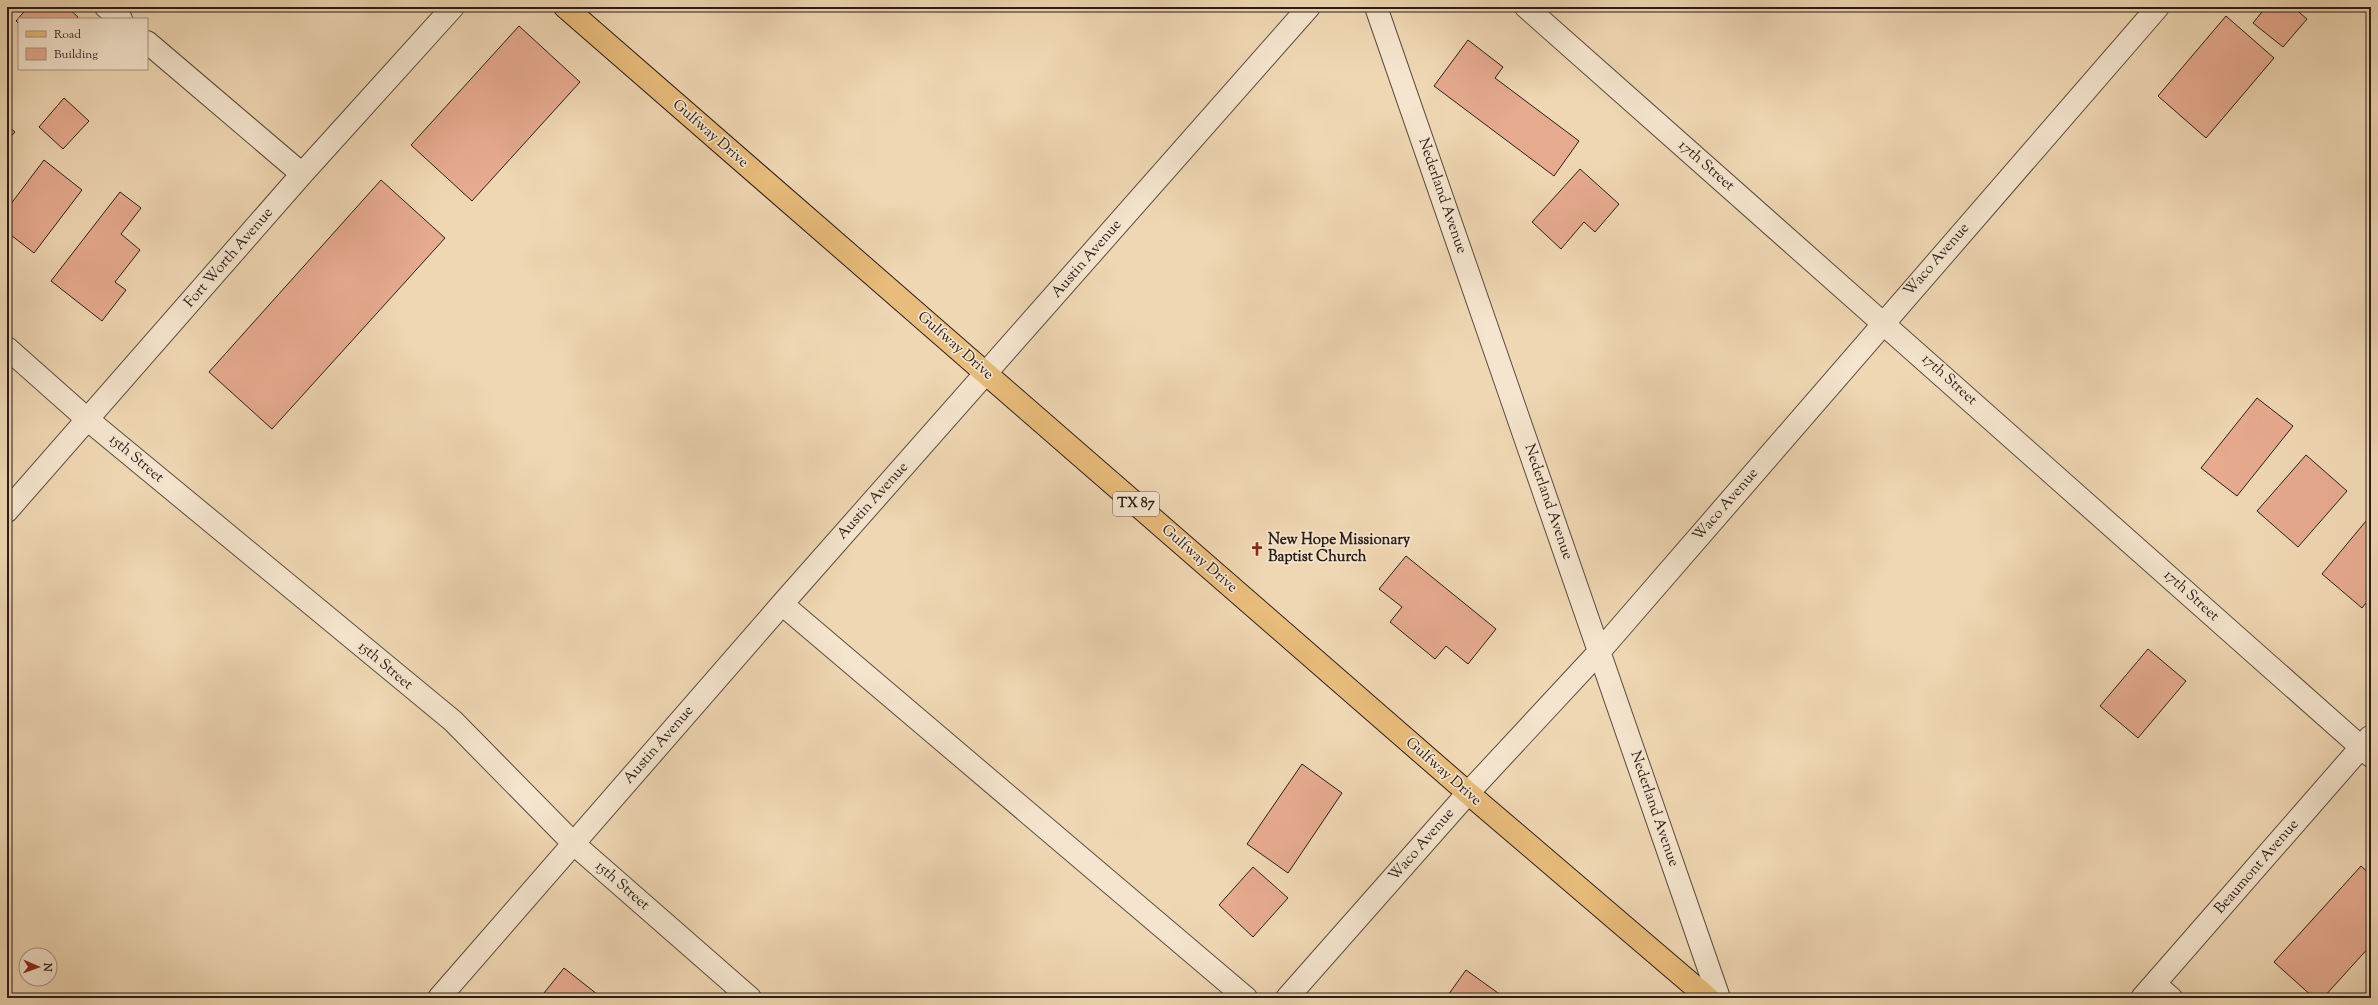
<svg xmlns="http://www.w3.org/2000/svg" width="2378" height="1005" font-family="'Sorts Mill Goudy',serif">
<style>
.building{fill:#e6ab8f;stroke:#2a1d18}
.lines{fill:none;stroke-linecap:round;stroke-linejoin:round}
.minor-casing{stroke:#5b4c3f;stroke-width:24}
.major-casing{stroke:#2a1d18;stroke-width:24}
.minor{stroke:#f5e5ce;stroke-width:22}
.major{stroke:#e8bc7a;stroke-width:22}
.labels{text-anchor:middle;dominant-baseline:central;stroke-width:3.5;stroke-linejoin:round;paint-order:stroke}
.shield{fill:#f5e5ce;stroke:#67594f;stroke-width:1}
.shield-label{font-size:14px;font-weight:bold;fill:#2a1d18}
.street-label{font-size:15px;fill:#2a1d18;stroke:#f5e5ce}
.poi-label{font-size:15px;font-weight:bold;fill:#2a1d18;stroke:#f5e5ce;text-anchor:start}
</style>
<rect width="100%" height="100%" fill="#efd7b3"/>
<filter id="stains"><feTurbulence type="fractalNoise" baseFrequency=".005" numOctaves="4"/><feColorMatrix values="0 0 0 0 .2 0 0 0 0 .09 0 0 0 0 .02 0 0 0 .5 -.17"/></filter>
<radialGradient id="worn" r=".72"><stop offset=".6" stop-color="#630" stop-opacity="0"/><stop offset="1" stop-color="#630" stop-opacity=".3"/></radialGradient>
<path class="building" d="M28,7H67L78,17L76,19H19V24L16,21Z
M2266,7H2293L2307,19L2283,47L2253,23Z
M2226,16L2274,58L2206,138L2158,96Z
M519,26L580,82L472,201L411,145Z
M1468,40L1503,67L1495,78L1579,141L1554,176L1434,86Z
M64,98L89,121L63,149L39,127Z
M7,125L15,132L7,141Z
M44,160L82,190L34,253L7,232V209Z
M1580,169L1619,204L1595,232L1584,222L1561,249L1532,222Z
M381,180L445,238L272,429L209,372Z
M120,192L141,208L121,234L140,250L115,282L126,290L102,321L51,281Z
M2257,398L2293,426L2237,496L2201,468Z
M2306,455L2347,491L2298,547L2257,511Z
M2371,515V597L2362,608L2322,574Z
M1406,556L1496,629L1468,664L1446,646L1435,659L1390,622L1402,607L1379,589Z
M2148,649L2186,681L2138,738L2100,706Z
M1302,764L1342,793L1288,873L1247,844Z
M2361,866L2371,875V945L2323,998H2314L2274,962Z
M1253,867L1288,898L1253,937L1219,905Z
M564,968L602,998H540Z
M1466,970L1505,998H1446Z"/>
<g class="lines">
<defs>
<path id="minor" d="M106,7L121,19
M1376,7L1719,998
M1526,7L2371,756
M147,42L302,174
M7,348L87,419L453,721L574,844L750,998
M7,511L302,174L453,7
M782,604L1246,998
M2155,984L2171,998
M439,998L782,604L1309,7
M1287,998L1468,793L1599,652L2158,7
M2142,998L2370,737"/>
<path id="major" d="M565,7L1468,793L1708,998"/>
</defs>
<use href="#minor" class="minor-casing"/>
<use href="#major" class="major-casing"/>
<use href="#minor" class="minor"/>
<use href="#major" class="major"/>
</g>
<defs>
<symbol id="church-bare" viewBox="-9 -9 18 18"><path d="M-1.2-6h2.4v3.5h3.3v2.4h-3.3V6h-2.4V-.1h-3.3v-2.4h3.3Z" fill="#8f2418" stroke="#f5e5ce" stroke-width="2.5" paint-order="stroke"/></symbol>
</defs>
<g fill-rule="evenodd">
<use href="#church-bare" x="1247" y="539" width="20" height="20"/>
</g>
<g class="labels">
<rect class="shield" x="1113" y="492" width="46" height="24" rx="3"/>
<g class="shield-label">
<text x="1136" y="504">TX 87</text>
</g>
<g class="street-label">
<text transform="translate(710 134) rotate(41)">Gulfway Drive</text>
<text transform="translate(1706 166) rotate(41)">17th Street</text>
<text transform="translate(1442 196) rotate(71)">Nederland Avenue</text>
<text transform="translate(229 258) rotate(-49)">Fort Worth Avenue</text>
<text transform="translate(1087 259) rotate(-49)">Austin Avenue</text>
<text transform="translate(1937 260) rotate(-49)">Waco Avenue</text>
<text transform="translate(955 346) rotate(41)">Gulfway Drive</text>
<text transform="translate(1949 380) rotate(42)">17th Street</text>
<text transform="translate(136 459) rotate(40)">15th Street</text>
<text transform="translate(873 501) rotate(-48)">Austin Avenue</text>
<text transform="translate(1548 502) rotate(71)">Nederland Avenue</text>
<text transform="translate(1726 505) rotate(-49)">Waco Avenue</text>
<text transform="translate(1199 559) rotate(41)">Gulfway Drive</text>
<text transform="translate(2191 596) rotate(42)">17th Street</text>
<text transform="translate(385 666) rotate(40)">15th Street</text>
<text transform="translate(659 745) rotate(-49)">Austin Avenue</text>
<text transform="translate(1443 772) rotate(41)">Gulfway Drive</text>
<text transform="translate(1654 809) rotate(71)">Nederland Avenue</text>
<text transform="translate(1422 845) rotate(-49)">Waco Avenue</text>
<text transform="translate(2257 867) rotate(-49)">Beaumont Avenue</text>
<text transform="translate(622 886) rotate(41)">15th Street</text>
</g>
<g class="poi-label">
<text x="1268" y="540">New Hope Missionary<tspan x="1268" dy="17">Baptist Church</tspan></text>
</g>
</g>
<rect width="2378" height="1005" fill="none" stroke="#efd7b3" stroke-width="24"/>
<rect x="8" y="8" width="2362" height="989" fill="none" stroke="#2a1d18" stroke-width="2"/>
<rect x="12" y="12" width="2354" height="981" fill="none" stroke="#2a1d18"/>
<rect x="18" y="18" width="130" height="52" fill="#f5e5ce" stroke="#a49585"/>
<rect x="26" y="31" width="20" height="6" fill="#e8bc7a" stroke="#a49585"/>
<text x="54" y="38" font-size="12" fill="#2a1d18">Road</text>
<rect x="26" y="48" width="20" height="12" fill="#e6ab8f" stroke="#a49585"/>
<text x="54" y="58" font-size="12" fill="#2a1d18">Building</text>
<g transform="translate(38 967) rotate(92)"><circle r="19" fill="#f5e5ce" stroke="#a49585"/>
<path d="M0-3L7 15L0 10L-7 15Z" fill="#8f2418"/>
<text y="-6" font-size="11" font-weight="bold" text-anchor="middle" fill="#2a1d18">N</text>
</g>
<rect width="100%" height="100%" filter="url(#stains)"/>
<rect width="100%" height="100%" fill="url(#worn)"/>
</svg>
